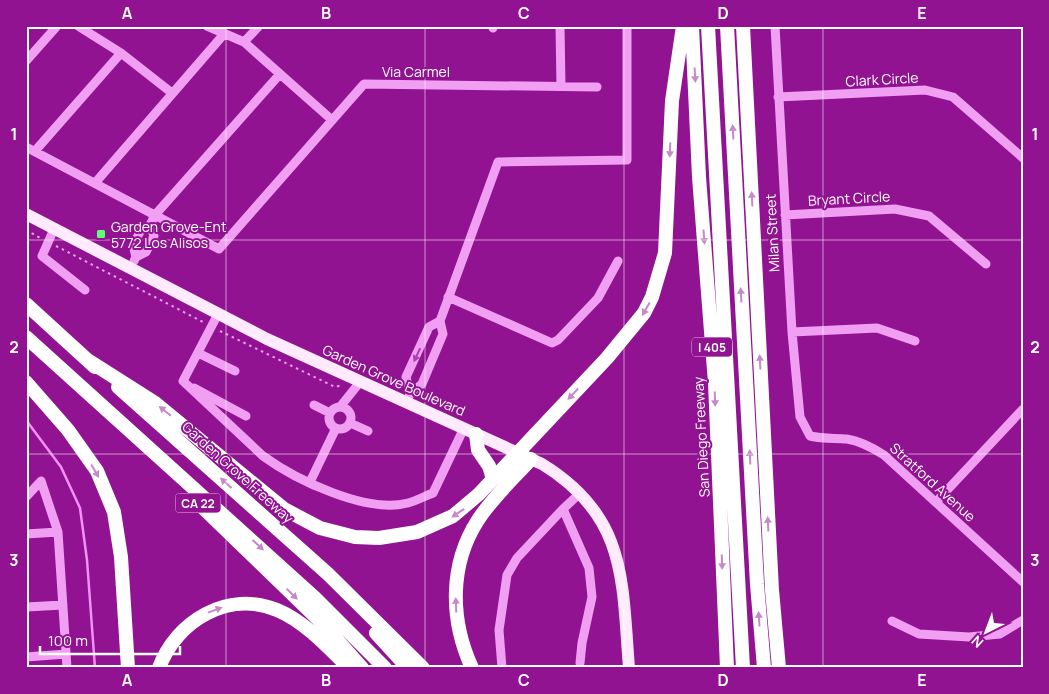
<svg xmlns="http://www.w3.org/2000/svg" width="1049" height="694" font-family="Manrope,sans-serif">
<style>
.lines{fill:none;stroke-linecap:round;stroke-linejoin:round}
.stream{stroke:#f291f5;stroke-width:2.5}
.path{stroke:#f09ff2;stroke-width:2;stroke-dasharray:2.5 4;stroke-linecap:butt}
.minor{stroke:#f09ff2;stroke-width:9}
.major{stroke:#ffeafe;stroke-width:12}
.highway{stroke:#fff;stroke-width:14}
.oneway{fill:#c889c8}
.oneway2{fill:#ae3dae}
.grid{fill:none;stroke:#fff;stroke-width:1;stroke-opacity:0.55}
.poi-dot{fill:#60ff77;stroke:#911391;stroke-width:2}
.labels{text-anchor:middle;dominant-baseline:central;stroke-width:4;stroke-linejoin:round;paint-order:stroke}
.shield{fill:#911391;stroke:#deb8de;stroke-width:1}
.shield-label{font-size:12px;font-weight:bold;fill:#fff}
.street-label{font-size:14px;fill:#fff;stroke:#911391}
.poi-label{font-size:14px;fill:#fff;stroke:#911391;text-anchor:start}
.neatline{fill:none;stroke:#fff;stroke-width:2}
.grid-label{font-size:16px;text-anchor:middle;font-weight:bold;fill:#fff}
</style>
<rect width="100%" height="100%" fill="#911391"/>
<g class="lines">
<path class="stream" d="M26,420L61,467L80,508L87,560L95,668"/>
<path class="path" d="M26,230L40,238
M56,246L205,323
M220,331L335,387L342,385"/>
<path class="minor" d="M78,26L121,53L172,93
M207,26L244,42L332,120
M493,26V28
M560,26L561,86
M775,26L792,332L800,417L810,436C823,439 834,438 847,439C860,441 873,448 884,455L1023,582
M244,42L259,26
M26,61L57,26
M778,97L925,90L953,97L1023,158
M26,147L219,249L364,84L597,87
M35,151L121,53
M95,183L224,34
M785,215L895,209L929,216L986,264
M54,229L42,256L85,290
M136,257L133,245L141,230L150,225L155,215L280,74
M134,261L136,257L146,252L154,236L150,225
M448,297L552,343L558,340L598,298L618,261
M218,314L183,381L263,456C296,480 367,514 408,503C416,501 425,496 433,493L464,428
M792,332L877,328L915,341
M198,353L235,371
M194,388L246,416
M410,394L406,377L429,327L440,321
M407,402L410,394L422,384L443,334L440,321L498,162L627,160V26
M314,405L330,413
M329 418a11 11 0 1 1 22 0a11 11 0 1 1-22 0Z
M340,407L360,382
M350,423L368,431
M310,482L336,428
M579,494L563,509L589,568L592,597L582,643L580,663
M26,497L41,481L58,532L67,668
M936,502L1023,409
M26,534L58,532
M26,607L63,605
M892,621L919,634L969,637L1000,634L1023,620
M26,657L66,654
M502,668L499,630L507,575L517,558L563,509"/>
<path class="major" d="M26,214L267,339L542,464C627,516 622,580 629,668"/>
<path class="highway" d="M692,26L699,177L715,383L727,668
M708,26L743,668
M727,26L757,584L764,668
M743,26L772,590L779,668
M26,304L95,367
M26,337L315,598L385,668
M89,361L155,403L284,509L320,528L355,537L379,538L417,532L453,516L479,494L607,358L644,313L652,297L665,253L672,101L683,26
M26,382L68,430L97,471L114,512L121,557L128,668
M118,387L328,574L423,668
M476,434L478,450L489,466L493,479
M195,500L321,622L362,668
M376,633L408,668
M159,668C176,621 228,590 277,610C304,621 328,647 349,668
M472,668C450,620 449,565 478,520C492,498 513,479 531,459"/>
</g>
<defs><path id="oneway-solid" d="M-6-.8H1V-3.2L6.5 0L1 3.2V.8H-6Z" transform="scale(1.25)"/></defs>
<g class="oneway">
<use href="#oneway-solid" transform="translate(695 75) rotate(87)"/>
<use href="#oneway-solid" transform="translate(733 132) rotate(-93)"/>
<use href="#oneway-solid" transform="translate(670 150) rotate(92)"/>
<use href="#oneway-solid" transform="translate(752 199) rotate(-93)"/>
<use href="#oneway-solid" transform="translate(704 237) rotate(86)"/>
<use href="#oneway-solid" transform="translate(741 295) rotate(-93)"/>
<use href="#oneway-solid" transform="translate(646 309) rotate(120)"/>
<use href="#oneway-solid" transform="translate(760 362) rotate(-93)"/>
<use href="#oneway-solid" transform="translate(573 394) rotate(133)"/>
<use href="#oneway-solid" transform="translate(715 399) rotate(88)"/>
<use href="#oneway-solid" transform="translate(165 411) rotate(-141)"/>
<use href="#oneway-solid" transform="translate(750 457) rotate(-93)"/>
<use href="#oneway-solid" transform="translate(95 471) rotate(60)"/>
<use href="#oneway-solid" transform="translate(226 483) rotate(-138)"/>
<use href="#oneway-solid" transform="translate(458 513) rotate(146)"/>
<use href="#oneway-solid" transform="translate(768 524) rotate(-93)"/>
<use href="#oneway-solid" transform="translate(258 545) rotate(42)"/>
<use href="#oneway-solid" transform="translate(722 562) rotate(88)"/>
<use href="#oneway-solid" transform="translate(292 594) rotate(44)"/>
<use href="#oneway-solid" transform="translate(456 605) rotate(-92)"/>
<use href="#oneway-solid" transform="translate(215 610) rotate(-20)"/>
<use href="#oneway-solid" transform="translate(759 619) rotate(-94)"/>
</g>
<use class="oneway2" href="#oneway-solid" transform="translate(417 355) rotate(115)"/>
<path class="grid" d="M226,26V668M425,26V668M624,26V668M823,26V668M26,240H1023M26,454H1023"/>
<rect class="poi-dot" x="96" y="229" width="10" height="10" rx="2.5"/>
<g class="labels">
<g class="shield">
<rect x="692" y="337.5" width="40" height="19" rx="4"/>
<rect x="175.5" y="493.5" width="45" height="19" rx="4"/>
</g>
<g class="shield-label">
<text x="712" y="347">I 405</text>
<text x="198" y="503">CA 22</text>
</g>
<g class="street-label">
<text x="416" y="71">Via Carmel</text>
<text transform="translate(882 79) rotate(-3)">Clark Circle</text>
<text transform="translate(849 198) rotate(-3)">Bryant Circle</text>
<text transform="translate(772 233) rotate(-93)">Milan Street</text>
<text transform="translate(394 380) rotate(24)">Garden Grove Boulevard</text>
<text transform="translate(701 437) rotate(-93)">San Diego Freeway</text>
<text transform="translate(238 472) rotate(42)">Garden Grove Freeway</text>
<text transform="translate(933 482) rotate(42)">Stratford Avenue</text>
</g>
<g class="poi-label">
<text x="111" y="226">Garden Grove-Ent<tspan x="111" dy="16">5772 Los Alisos</tspan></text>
</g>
</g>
<rect width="1049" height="694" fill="none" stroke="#911391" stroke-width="55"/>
<g transform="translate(986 632) rotate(222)" stroke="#911391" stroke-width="4" paint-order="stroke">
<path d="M0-4L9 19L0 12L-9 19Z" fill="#ffffff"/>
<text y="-8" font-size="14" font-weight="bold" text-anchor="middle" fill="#ffffff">N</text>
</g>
<path d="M40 646v8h140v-8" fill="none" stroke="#ffffff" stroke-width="2.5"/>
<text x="48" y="646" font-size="15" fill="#ffffff" stroke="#911391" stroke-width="4" paint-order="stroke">100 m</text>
<rect x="28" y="28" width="994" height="638" class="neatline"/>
<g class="grid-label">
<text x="127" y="19">A</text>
<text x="326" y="19">B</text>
<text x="524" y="19">C</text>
<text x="723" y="19">D</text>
<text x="922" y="19">E</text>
<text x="14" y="140">1</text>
<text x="1035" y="140">1</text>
<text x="14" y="353">2</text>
<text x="1035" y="353">2</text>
<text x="14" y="566">3</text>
<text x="1035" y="566">3</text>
<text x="127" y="686">A</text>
<text x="326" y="686">B</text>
<text x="524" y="686">C</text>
<text x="723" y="686">D</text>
<text x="922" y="686">E</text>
</g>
</svg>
